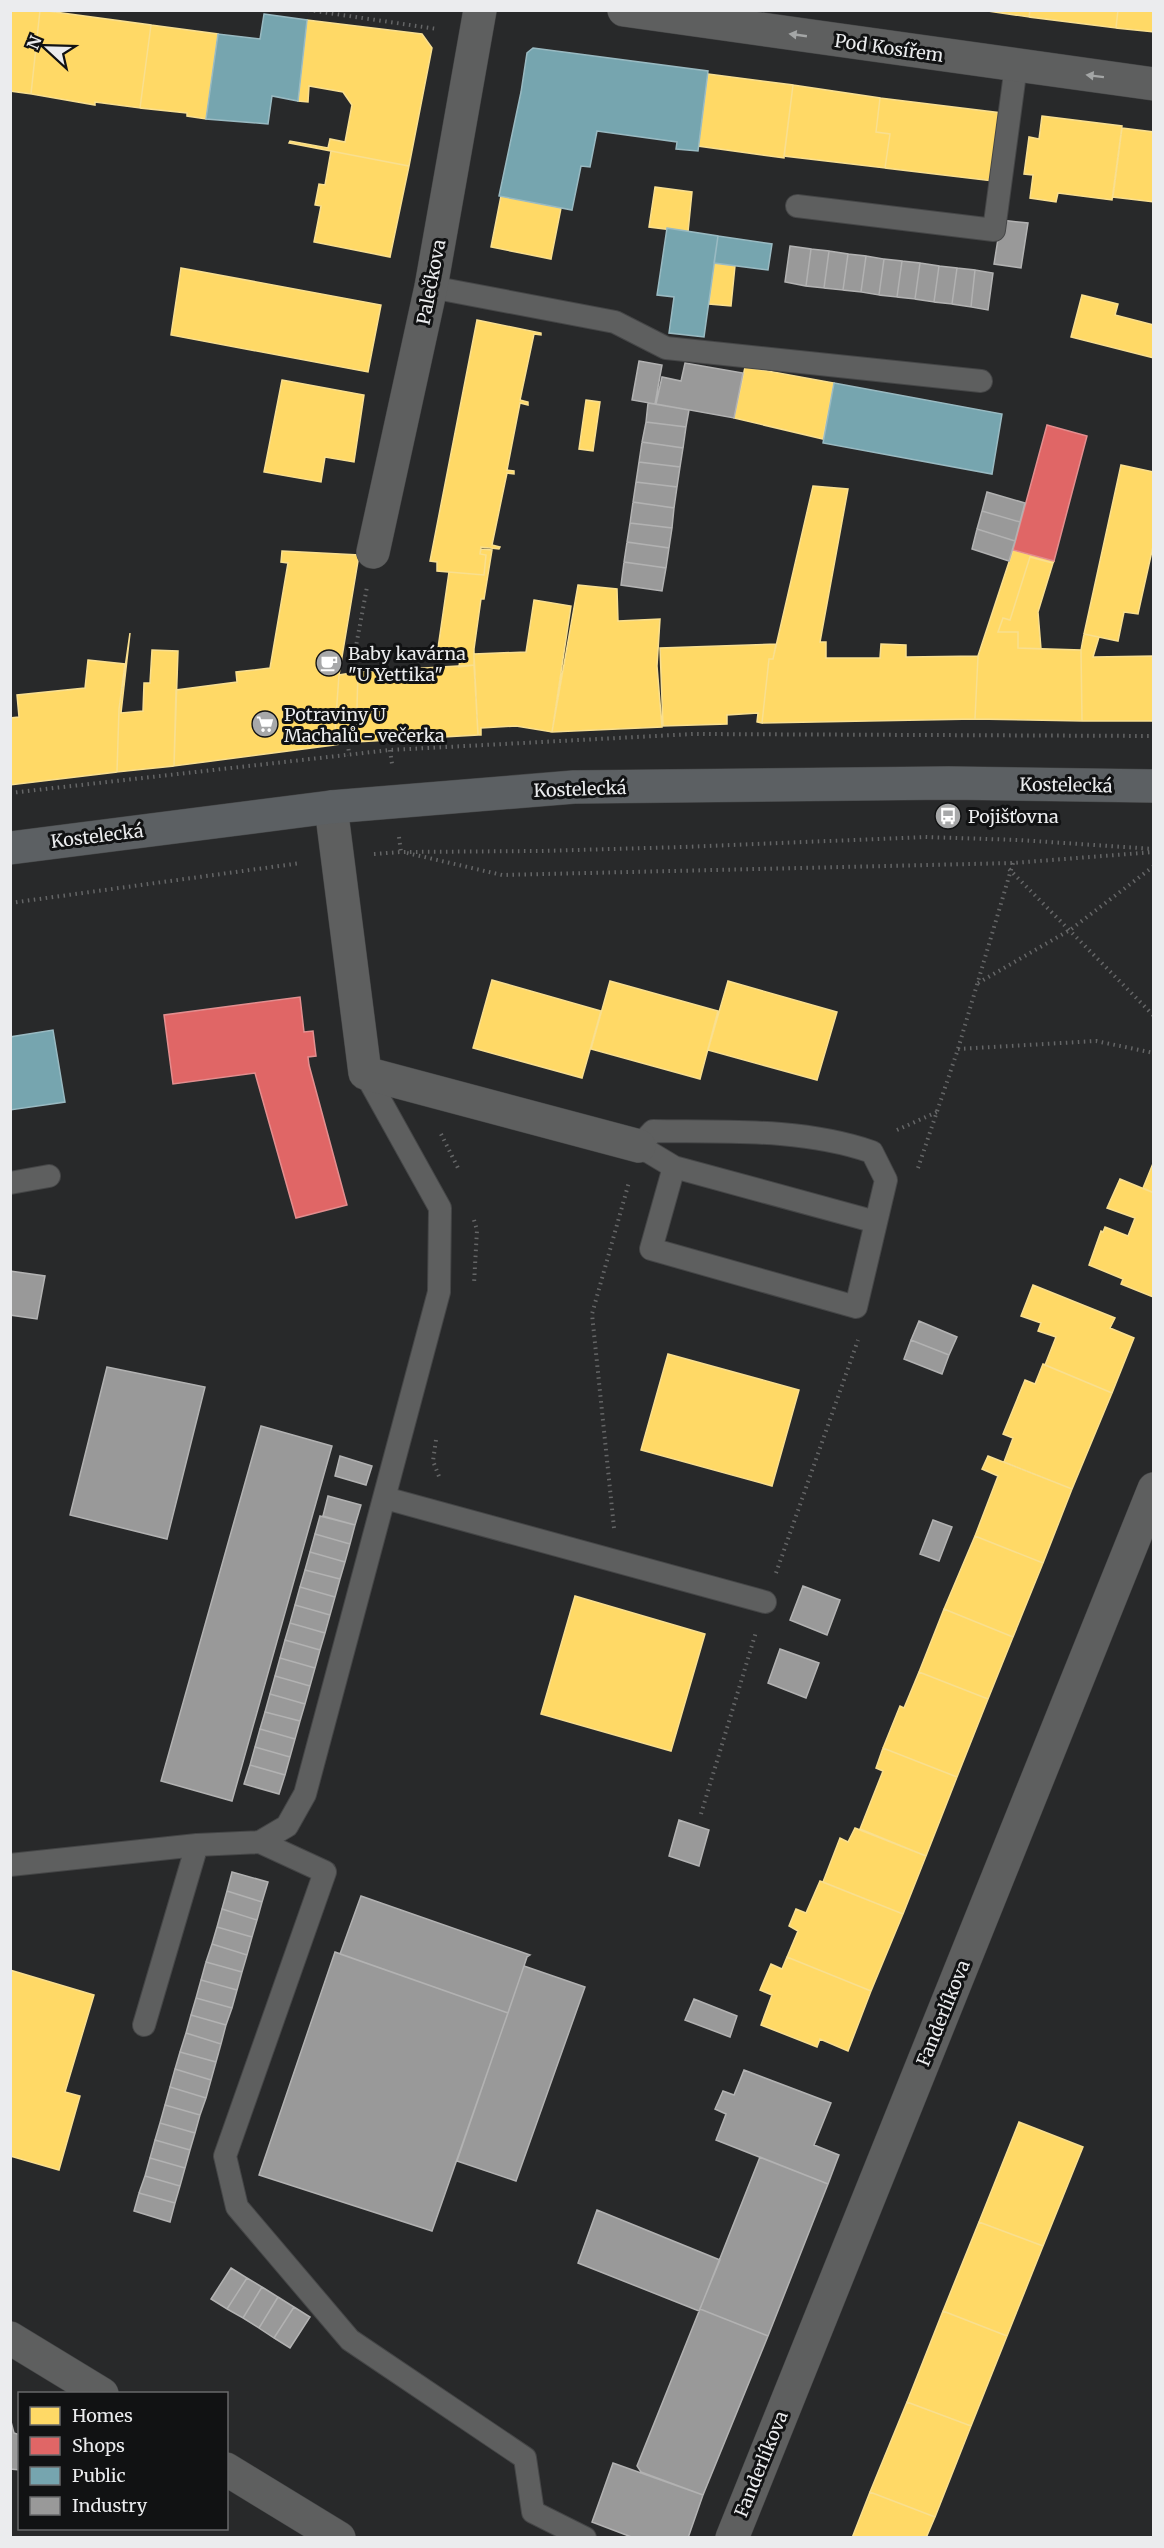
<svg xmlns="http://www.w3.org/2000/svg" width="1164" height="2548" font-family="Merriweather,serif">
<style>
.homes{fill:#ffd966;stroke:#f9df8f;stroke-width:1.5}
.shops{fill:#e06666;stroke:#e38e8f;stroke-width:1.5}
.public{fill:#76a5af;stroke:#99bac2;stroke-width:1.5}
.industry{fill:#999;stroke:#b2b2b2;stroke-width:1.5}
.lines{fill:none;stroke-linecap:round;stroke-linejoin:round}
.lane-casing{stroke:#454647;stroke-width:24}
.street-casing{stroke:#454647;stroke-width:34}
.secondary-casing{stroke:#454647;stroke-width:34}
.path{stroke:#656667;stroke-width:4;stroke-dasharray:1.5 4.5;stroke-linecap:butt}
.lane{stroke:#5e5f5f;stroke-width:22}
.street{stroke:#5e5f5f;stroke-width:33}
.secondary{stroke:#5c6063;stroke-width:33}
.oneway{fill:#a4a6a6}
.labels{text-anchor:middle;dominant-baseline:central;stroke-width:6;stroke-linejoin:round;paint-order:stroke}
.street-label{font-size:18px;fill:#ebecee;stroke:#111213}
.poi-label{font-size:18px;fill:#ebecee;stroke:#111213;text-anchor:start}
</style>
<rect width="100%" height="100%" fill="#28292a"/>
<path class="homes" d="M10,10H40L31,94L10,91Z
M40,10L151,25L140,108L95,102V105L31,94Z
M981,10H1030L1029,17Z
M1030,10H1118L1116,28L1029,17Z
M1118,10H1154V32L1116,28Z
M307,20L422,34L432,48L409,166L289,143L290,141L328,148L330,139L345,142L352,105L343,92L309,86L308,102L298,101Z
M151,25L218,34L206,119L187,116V113L140,108Z
M708,74L793,85L784,158L698,146Z
M793,85L880,98L876,132L890,134L885,168L784,156Z
M880,98L1002,113L993,181L885,168L890,134L876,132Z
M1042,116L1122,126L1112,200L1058,193L1056,202L1030,198L1033,175L1024,174L1029,137L1039,139Z
M1122,128L1154,132V202L1113,197Z
M331,151L409,166L390,257L314,242L321,206L315,205L319,184L325,185Z
M655,187L692,192L688,232L649,227Z
M501,196L561,208L551,259L491,247Z
M714,263L735,266L731,306L709,304Z
M181,268L381,305L368,372L171,335Z
M1082,295L1118,304L1115,315L1154,325V358L1071,337Z
M477,320L541,333V335L534,334L520,400L528,402V405L520,403L507,470L514,471V474L507,473L492,545L500,547L499,549L481,547L480,554L486,555L484,575L437,571V562L430,561Z
M745,367L834,383L823,439L734,418Z
M282,380L364,395L354,462L325,457L321,482L264,472Z
M586,400L600,402L593,451L579,449Z
M1121,465L1154,472V542L1138,614L1124,612L1118,641L1084,634Z
M813,486L848,489L820,642H826V658H880L881,644L906,645V657L978,656L975,719L762,723L769,659H773Z
M481,549L492,550L484,599H481L474,649V665L459,667L460,658L437,655L449,572L484,575L486,555L480,554Z
M1013,550L1054,561L1053,563L1030,557L1010,620L1003,618L998,632H1018V648L1081,650L1082,721L975,719L978,656Z
M282,551L359,555L339,675L334,745L174,766L176,690L237,682L236,672L270,668L288,563L281,562Z
M1030,557L1053,563L1038,612L1041,649L1018,648V632H998L1003,618L1010,620Z
M578,585L617,589L618,621L660,619L657,666L662,727L552,732Z
M534,600L571,606L552,732L516,726L481,728V735H478L474,654L526,652Z
M130,633L121,713L143,711L144,683H150L152,650L178,651L174,766L117,772L119,709Z
M1084,634L1099,637L1093,657L1154,656V721H1082L1081,650Z
M776,644L773,659H769L762,723L757,722L758,713L727,715V724L663,726L660,648Z
M88,660L125,664L119,709L117,772L10,785V718L19,717L17,695L85,688Z
M474,665L478,735L356,742L358,672Z
M358,672L356,742L334,745L339,675Z
M492,980L601,1011L582,1078L473,1048Z
M610,981L718,1011L700,1079L591,1049Z
M728,981L837,1012L817,1080L708,1050Z
M1154,1161V1193L1143,1188Z
M1120,1179L1154,1193L1153,1297L1121,1284L1123,1279L1089,1265L1101,1231L1103,1232L1105,1227L1128,1236L1135,1218L1107,1208Z
M1033,1285L1115,1318L1110,1328L1134,1338L1112,1393L1045,1365L1056,1337L1038,1331L1041,1323L1021,1316Z
M668,1354L799,1390L772,1486L641,1450Z
M1043,1364L1112,1393L1072,1489L1004,1462L1013,1438L1003,1434L1025,1380L1035,1384Z
M988,1456L1072,1489L1043,1563L975,1536L998,1476L982,1469Z
M975,1536L1043,1563L1013,1637L944,1609Z
M575,1596L705,1634L671,1751L541,1714Z
M944,1609L1013,1637L988,1699L919,1672Z
M919,1672L988,1699L957,1777L883,1748L900,1706L904,1708Z
M883,1748L957,1777L926,1856L860,1829L883,1771L876,1768Z
M855,1828L926,1856L903,1914L823,1882L840,1838L848,1842Z
M820,1881L903,1914L871,1991L787,1957L798,1931L789,1926L796,1909L806,1913Z
M787,1957L871,1991L848,2051L820,2039L817,2047L761,2025L772,1995L760,1990L771,1964L782,1969Z
M10,1970L94,1995L65,2092L80,2096L59,2170L10,2156Z
M1019,2122L1083,2147L1043,2246L979,2222Z
M979,2222L1043,2246L1007,2336L943,2311Z
M943,2311L1007,2336L971,2426L907,2402Z
M907,2402L971,2426L935,2517L870,2492Z
M870,2492L935,2517L926,2538H852Z"/>
<path class="shops" d="M1047,425L1087,436L1054,561L1013,550Z
M300,997L304,1032L313,1031L316,1056L308,1057L309,1065L347,1205L296,1218L255,1073L173,1084L164,1015Z"/>
<path class="public" d="M264,14L307,20L298,101L272,96L268,124L206,119L218,34L260,39Z
M533,48L708,71L698,151L676,149L677,142L597,131L590,167L581,166L572,210L499,196L521,92L527,53Z
M667,228L718,236L704,337L669,333L674,297L657,295Z
M718,236L772,244L768,270L714,263Z
M834,383L1002,414L992,474L823,443Z
M53,1030L65,1102L10,1110V1037Z"/>
<path class="industry" d="M1001,220L1028,223L1021,268L994,264Z
M790,246L811,249L806,286L785,282Z
M811,249L829,251L824,288L806,286Z
M829,251L848,254L843,290L824,288Z
M848,254L866,256L861,292L843,290Z
M866,256L884,259L879,295L861,292Z
M884,259L902,261L897,297L879,295Z
M902,261L920,263L915,299L897,297Z
M920,263L939,266L934,302L915,299Z
M939,266L957,268L952,304L934,302Z
M957,268L975,270L971,307L952,304Z
M975,270L993,273L988,310L971,307Z
M639,361L662,365L655,404L632,400Z
M685,363L743,373L734,418L656,404L662,377L681,381Z
M648,403L689,410L686,427L646,422Z
M646,422L686,427L683,448L642,442Z
M642,442L683,448L680,467L639,462Z
M639,462L680,467L677,487L636,482Z
M636,482L677,487L674,508L633,502Z
M987,492L1025,503L1020,522L982,511Z
M633,502L674,508L672,528L630,523Z
M982,511L1020,522L1015,541L977,529Z
M630,523L672,528L669,548L627,542Z
M977,529L1015,541L1009,561L972,549Z
M627,542L669,548L666,568L624,562Z
M624,562L666,568L662,591L621,585Z
M10,1271L45,1276L37,1319L10,1315Z
M919,1321L957,1337L949,1355L911,1340Z
M911,1340L949,1355L942,1374L904,1359Z
M107,1367L205,1387L167,1539L70,1515Z
M261,1426L332,1446L232,1801L161,1781Z
M340,1456L372,1466L366,1485L335,1476Z
M328,1496L361,1505L355,1525L323,1516Z
M320,1516L355,1525L350,1544L315,1534Z
M933,1520L952,1527L939,1561L920,1554Z
M315,1534L350,1544L345,1562L310,1552Z
M310,1552L345,1562L340,1579L305,1570Z
M305,1570L340,1579L335,1597L300,1587Z
M803,1586L840,1600L827,1635L790,1620Z
M300,1587L335,1597L330,1615L295,1605Z
M295,1605L330,1615L325,1633L290,1623Z
M290,1623L325,1633L320,1650L285,1640Z
M285,1640L320,1650L315,1668L280,1658Z
M780,1649L819,1663L806,1698L768,1683Z
M280,1658L315,1668L310,1686L275,1676Z
M275,1676L310,1686L305,1704L270,1694Z
M270,1694L305,1704L300,1721L265,1712Z
M265,1712L300,1721L295,1739L260,1729Z
M260,1729L295,1739L290,1757L255,1747Z
M255,1747L290,1757L285,1775L250,1765Z
M250,1765L285,1775L279,1794L244,1784Z
M679,1820L709,1830L699,1866L669,1856Z
M232,1872L268,1882L262,1902L227,1891Z
M227,1891L262,1902L257,1920L222,1909Z
M361,1896L530,1955L527,1957L508,2013L340,1954Z
M222,1909L257,1920L252,1937L217,1927Z
M217,1927L252,1937L247,1955L212,1944Z
M212,1944L247,1955L242,1972L206,1962Z
M335,1952L508,2013L432,2231L259,2175Z
M206,1962L242,1972L237,1990L201,1980Z
M524,1966L585,1987L516,2181L457,2161Z
M201,1980L237,1990L232,2008L196,1998Z
M196,1998L232,2008L226,2025L191,2015Z
M694,1999L737,2016L730,2037L685,2020Z
M191,2015L226,2025L221,2044L186,2033Z
M186,2033L221,2044L216,2062L180,2052Z
M180,2052L216,2062L211,2080L175,2069Z
M175,2069L211,2080L206,2098L170,2087Z
M744,2070L831,2103L814,2145L839,2155L828,2184L716,2140L726,2114L715,2109L723,2091L734,2095Z
M170,2087L206,2098L200,2115L165,2105Z
M165,2105L200,2115L195,2133L160,2123Z
M160,2123L195,2133L190,2150L155,2140Z
M155,2140L190,2150L185,2168L150,2158Z
M760,2157L828,2184L768,2336L700,2309Z
M150,2158L185,2168L180,2186L145,2176Z
M145,2176L180,2186L175,2203L139,2193Z
M139,2193L175,2203L170,2222L134,2211Z
M597,2210L720,2260L699,2311L578,2263Z
M231,2268L247,2278L227,2309L211,2299Z
M247,2278L262,2287L243,2318L227,2309Z
M262,2287L278,2297L259,2328L243,2318Z
M278,2297L294,2307L274,2338L259,2328Z
M294,2307L310,2317L290,2348L274,2338Z
M700,2309L768,2336L703,2495L641,2472L637,2466Z
M10,2418L14,2433L20,2435V2470L10,2469Z
M613,2463L703,2495L688,2538H634L592,2522Z"/>
<g class="lines">
<defs>
<path id="lane" d="M797,206L994,230L1016,66
M431,287L615,322L666,348L981,381
M653,1131C726,1132 803,1128 872,1152L886,1180L856,1307L651,1249L674,1167L639,1146Z
M674,1167L876,1222
M10,1183L49,1176
M385,1498L765,1602
M260,1842L287,1826L305,1794L439,1292L440,1208L365,1073
M10,1865L197,1845L260,1842L325,1872L225,2156L237,2207L350,2340L525,2458L533,2512L585,2538
M144,2025L197,1845"/>
<path id="street" d="M624,10L1154,84
M373,552L431,287L480,10
M331,807L365,1073L639,1146
M10,2338L102,2394
M226,2469L339,2538
M732,2538L1154,1489"/>
<path id="secondary" d="M10,848L331,807L574,787L949,783L1154,786"/>
</defs>
<use href="#lane" class="lane-casing"/>
<use href="#street" class="street-casing"/>
<use href="#secondary" class="secondary-casing"/>
<path class="path" d="M308,10L437,29
M351,673L367,587
M348,743L349,755
M390,750L392,764
M10,793L390,750L693,734L1154,736
M399,837L401,852
M407,853L502,875L1013,863L1154,852
M374,854L401,852L541,851L683,847L925,837L1019,840L1154,849
M1009,869L1154,1016
M10,903L301,863
M978,983L1070,930L1154,866
M958,1049L1096,1041L1154,1053
M897,1130L937,1112
M441,1134L459,1170
M918,1168L958,1049L1013,863
M474,1220L477,1230L474,1284
M436,1440L433,1461L440,1479
M614,1528L592,1314L629,1182
M776,1573L858,1340
M701,1814L756,1632"/>
<use href="#lane" class="lane"/>
<use href="#street" class="street"/>
<use href="#secondary" class="secondary"/>
</g>
<defs><path id="oneway-solid" d="M-6-.8H1V-3.2L6.5 0L1 3.2V.8H-6Z" transform="scale(1.5)"/></defs>
<g class="oneway">
<use href="#oneway-solid" transform="translate(798 35) rotate(-172)"/>
<use href="#oneway-solid" transform="translate(1095 76) rotate(-173)"/>
</g>
<defs>
<symbol id="cafe-disc" viewBox="-11 -11 22 22"><circle r="9.5" fill="#a7a8a9" stroke="#111213"/><path d="M-5.5-4.5H6V0H3Q3 3.5 0 3.5H-2.5Q-5.5 3.5-5.5 0ZM3-3.2v2h1.7v-2ZM-6 4.5H4V6H-6Z" fill="#fff"/></symbol>
<symbol id="supermarket-disc" viewBox="-11 -11 22 22"><circle r="9.5" fill="#a7a8a9" stroke="#111213"/><path d="M-6-5.5h2.5l.6 2H6L4.5 2H-2.5L-4.4-4H-6ZM-1.5 3.2a1.3 1.3 0 1 0 .1 0ZM3 3.2a1.3 1.3 0 1 0 .1 0Z" fill="#fff"/></symbol>
<symbol id="bus-disc" viewBox="-11 -11 22 22"><circle r="9.5" fill="#a7a8a9" stroke="#111213"/><path d="M-5-6H5V4H4V6H2V4H-2V6H-4V4H-5ZM-3.5-4V0h7V-4ZM-3.5 1.2v1.5H-2V1.2ZM2 1.2v1.5H3.5V1.2Z" fill="#fff"/></symbol>
</defs>
<g fill-rule="evenodd">
<use href="#cafe-disc" x="314" y="648" width="30" height="30"/>
<use href="#supermarket-disc" x="250" y="709" width="30" height="30"/>
<use href="#bus-disc" x="933" y="801" width="30" height="30"/>
</g>
<g class="labels">
<g class="street-label">
<text transform="translate(889 48) rotate(8)">Pod Kosířem</text>
<text transform="translate(431 282) rotate(-79)">Palečkova</text>
<text transform="translate(1066 785) rotate(1)">Kostelecká</text>
<text transform="translate(580 789) rotate(-2)">Kostelecká</text>
<text transform="translate(97 836) rotate(-7)">Kostelecká</text>
<text transform="translate(943 2013) rotate(-68)">Fanderlíkova</text>
<text transform="translate(761 2464) rotate(-68)">Fanderlíkova</text>
</g>
<g class="poi-label">
<text x="348" y="653">Baby kavárna<tspan x="348" dy="21">"U Yettika"</tspan></text>
<text x="284" y="714">Potraviny U<tspan x="284" dy="21">Machalů - večerka</tspan></text>
<text x="968" y="816">Pojišťovna</text>
</g>
</g>
<rect width="1164" height="2548" fill="none" stroke="#ebecee" stroke-width="24"/>
<rect x="18" y="2392" width="210" height="138" fill="#111213" stroke="#68696b" stroke-width="1.5"/>
<rect x="30" y="2407" width="30" height="18" fill="#ffd966" stroke="#68696b" stroke-width="1.5"/>
<text x="72" y="2422" font-size="18" fill="#ebecee">Homes</text>
<rect x="30" y="2437" width="30" height="18" fill="#e06666" stroke="#68696b" stroke-width="1.5"/>
<text x="72" y="2452" font-size="18" fill="#ebecee">Shops</text>
<rect x="30" y="2467" width="30" height="18" fill="#76a5af" stroke="#68696b" stroke-width="1.5"/>
<text x="72" y="2482" font-size="18" fill="#ebecee">Public</text>
<rect x="30" y="2497" width="30" height="18" fill="#999999" stroke="#68696b" stroke-width="1.5"/>
<text x="72" y="2512" font-size="18" fill="#ebecee">Industry</text>
<g transform="translate(48 48) rotate(292)" stroke="#111213" stroke-width="4.5" paint-order="stroke">
<path d="M0-4.5L10 22L0 15L-10 22Z" fill="#ebecee"/>
<text y="-9" font-size="16" font-weight="bold" text-anchor="middle" fill="#ebecee">N</text>
</g>
</svg>
